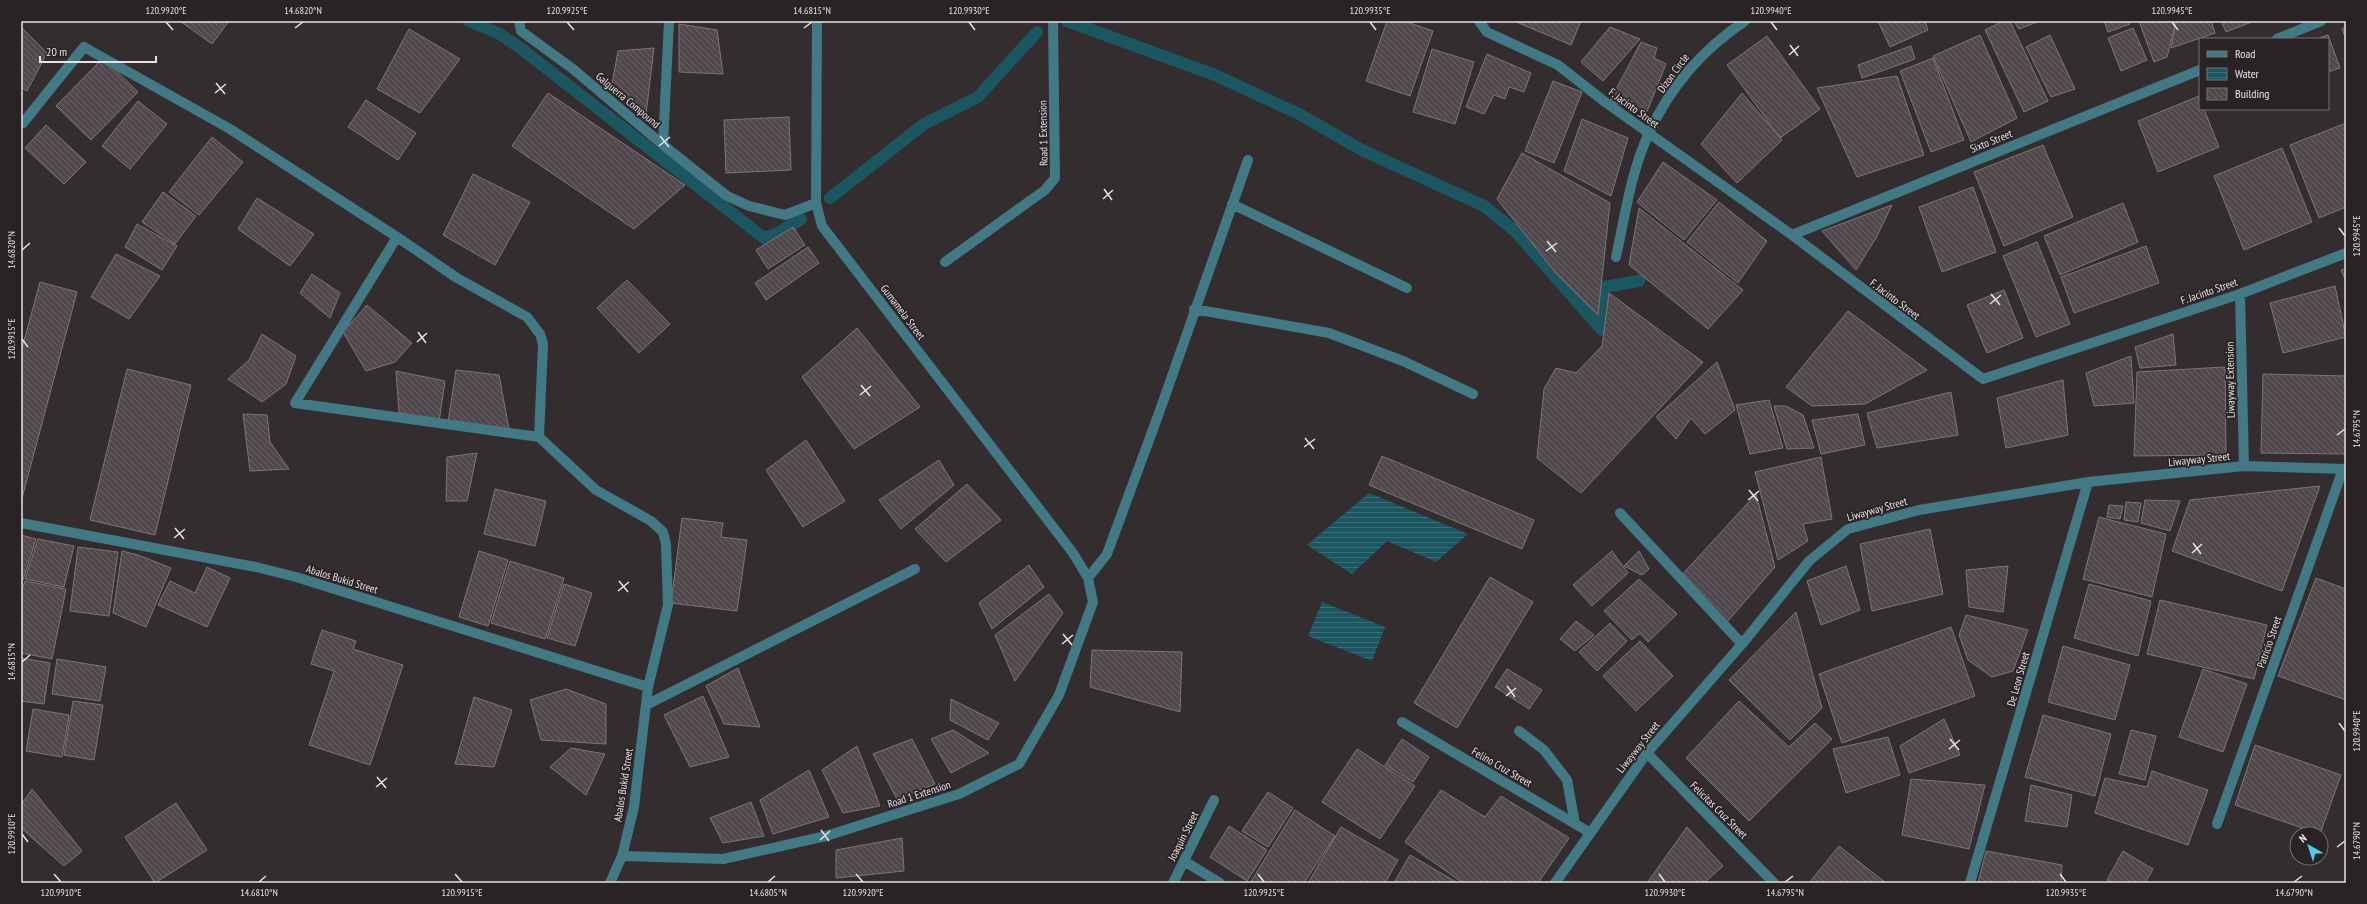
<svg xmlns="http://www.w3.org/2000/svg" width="2367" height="904" font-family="'PT Sans Narrow',sans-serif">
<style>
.water{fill:url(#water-rules)}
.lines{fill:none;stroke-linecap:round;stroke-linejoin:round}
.stream{stroke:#1b5661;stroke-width:12}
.building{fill:url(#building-back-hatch);stroke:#7d7578}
.minor{stroke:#427985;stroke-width:10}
.ticks{fill:none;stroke:#e7e3e5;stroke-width:1.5}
.labels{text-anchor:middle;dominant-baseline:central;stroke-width:3.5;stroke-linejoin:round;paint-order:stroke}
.street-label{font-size:11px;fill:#e7e3e5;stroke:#2a2326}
.neatline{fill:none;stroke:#e7e3e5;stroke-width:1.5}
.ticks-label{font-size:10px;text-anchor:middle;fill:#e7e3e5}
</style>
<defs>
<pattern id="water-rules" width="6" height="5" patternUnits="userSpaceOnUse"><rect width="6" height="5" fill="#1b5661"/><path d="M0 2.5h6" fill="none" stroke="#3c6e78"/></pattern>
<pattern id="building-back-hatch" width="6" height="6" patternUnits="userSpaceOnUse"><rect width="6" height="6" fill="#50484c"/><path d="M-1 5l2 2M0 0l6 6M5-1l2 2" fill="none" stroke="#696266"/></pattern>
</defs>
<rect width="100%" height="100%" fill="#342d30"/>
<path class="water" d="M1369,493L1468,534L1436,562L1387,541L1352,574L1307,545Z
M1322,602L1385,627L1372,661L1308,636Z"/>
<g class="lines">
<path class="stream" d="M469,21L500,34L523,50L764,238L776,234L801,219
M1067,21L1215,75L1299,114L1362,150L1484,206L1515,231L1602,330L1604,287L1639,281
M830,198L924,124L978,97L1037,32"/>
</g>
<path class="building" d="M180,21H229L212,44Z
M1387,21H1404L1433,31L1410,96L1366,81Z
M1514,21H1581L1571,45Z
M1878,21H1925L1928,30L1890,47Z
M2003,21H2010L2048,101L2024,112L1985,30Z
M2014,21H2040L2019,29Z
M2104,21H2129L2130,24L2108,32Z
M2139,21H2173L2175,26L2167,57L2154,62Z
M2176,21H2211L2215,33L2171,48Z
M2221,21H2254L2226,32Z
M679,24L717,30L723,74L679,72Z
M21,27L47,53L27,91L21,87Z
M1610,27L1640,39L1603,81L1581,62Z
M2346,27V39L2342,29Z
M2133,28L2147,60L2121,71L2108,38Z
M409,29L460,59L420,113L377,89Z
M1980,35L2017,118L1971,142L1933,56Z
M2050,35L2075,89L2051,97L2026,47Z
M2328,35L2340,68L2328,72V39H2316Z
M1767,36L1820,109L1780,138L1727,65Z
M1641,42L1657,48L1654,58L1666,64L1646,114L1610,101Z
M1911,46L1915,59L1862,78L1858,65Z
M654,48L646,114L611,90L618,51Z
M1432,49L1474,62L1455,124L1413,112Z
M1487,54L1531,73L1524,92L1509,87L1505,99L1494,95L1484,114L1466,107Z
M103,58L138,92L91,140L56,106Z
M1933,58L1964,140L1931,152L1900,71Z
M1897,76L1924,155L1857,177L1817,88Z
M1553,81L1582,92L1554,163L1525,151Z
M548,93L685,185L634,229L512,146Z
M1742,93L1782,140L1737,183L1701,144Z
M2199,96L2200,109H2204L2219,147L2158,172L2138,121Z
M366,100L416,133L398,160L348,127Z
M138,101L167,124L130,169L102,146Z
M789,117L791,170L726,173L724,120Z
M1582,119L1628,138L1611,196L1564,171Z
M2346,123V207L2319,218L2290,145Z
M46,125L86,162L64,184L25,148Z
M212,137L243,162L199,215L169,192Z
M2043,145L2073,217L2004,246L1974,172Z
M2282,148L2312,222L2244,250L2214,176Z
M1522,153L1610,203L1598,315L1556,273L1497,199Z
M1663,162L1717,200L1684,240L1637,202Z
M473,174L530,202L495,265L443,235Z
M1973,187L1996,252L1942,272L1919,207Z
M163,192L196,216L175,244L142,222Z
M257,198L314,234L290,266L238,229Z
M1719,202L1767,241L1738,283L1687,242Z
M2123,203L2138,242L2060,275L2044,236Z
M1892,205L1876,238L1856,270L1822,231Z
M1639,208L1743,290L1708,329L1629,265Z
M137,224L177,246L162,270L125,247Z
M793,227L805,245L768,269L756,250Z
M2037,242L2070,324L2036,337L2003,256Z
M2146,246L2159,283L2074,313L2061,277Z
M808,247L819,263L766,300L755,283Z
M116,254L160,276L129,319L91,297Z
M2346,268V281L2341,270Z
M312,274L340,293L330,318L300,293Z
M627,280L670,324L639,353L597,308Z
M40,282L77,292L21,502V352Z
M2335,286L2346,337L2283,353L2270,303Z
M2004,290L2023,338L1987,353L1967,305Z
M1609,293L1703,362L1581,493L1537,458L1544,389L1556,368L1576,373L1602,346Z
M367,305L412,343L395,362L366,371L343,332Z
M1848,311L1927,370L1865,404L1812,406L1786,387Z
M857,328L920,407L854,449L802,377Z
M262,334L296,356L286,384L262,402L228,379L249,360Z
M2173,334L2176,365L2140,368L2135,347Z
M2131,356L2134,403L2094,406L2086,373Z
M1717,362L1735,410L1705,434L1691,418L1676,439L1656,417Z
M2225,367L2226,455L2134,456L2137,372Z
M127,369L191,385L155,535L90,520Z
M456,370L499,375L509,429L448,422Z
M396,371L445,381L439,422L399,412Z
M2263,374L2346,376V454L2261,453Z
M2063,380L2068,435L2006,448L1997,398Z
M1951,392L1958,435L1877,448L1867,413Z
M1769,400L1783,448L1750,454L1736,405Z
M1774,406H1786L1803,415L1814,448L1787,449Z
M243,414L267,415L270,442L289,469L250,471Z
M1858,414L1865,445L1821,454L1812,420Z
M806,440L845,501L803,527L766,470Z
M477,453L467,501H446L447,457Z
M1382,456L1534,520L1522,549L1369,485Z
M1821,457L1832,519L1803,524L1808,541L1778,560L1755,472Z
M939,460L954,485L901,529L879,500Z
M967,484L1001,520L946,562L915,529Z
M2320,486L2282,591L2172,551L2190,500Z
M495,489L546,501L535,546L484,534Z
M1756,494L1775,567L1727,622L1681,576Z
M2145,500L2180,501L2170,531L2141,523Z
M2126,502L2141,503L2138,522L2124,520Z
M2109,505L2123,506L2120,519L2107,517Z
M2099,517L2166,534L2152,597L2083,579Z
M682,518L723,523L721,537L747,540L737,611L671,603Z
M1930,529L1943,594L1872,611L1860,544Z
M21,535L36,539L21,586Z
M38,539L74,546L64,587L25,579Z
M78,547L118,552L109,616L70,611Z
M122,551L138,555L171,568L146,627L113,613Z
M479,551L508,560L488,626L459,617Z
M1612,551L1628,573L1592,606L1573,585Z
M1639,551L1649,569L1642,575L1624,566Z
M510,561L564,578L545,639L491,623Z
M1029,565L1044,587L992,629L979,603Z
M1846,566L1860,610L1821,625L1807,581Z
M2008,566L2003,612L1969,607L1966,570Z
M207,567L230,578L207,627L158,605L170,581L195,593Z
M1490,577L1533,602L1457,728L1414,703Z
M2316,578L2346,589V700L2278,676Z
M1639,579L1677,614L1648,642L1640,633L1632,640L1604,611Z
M25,581L66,589L52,659L21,653V593Z
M564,584L592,593L575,646L547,638Z
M2089,584L2151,601L2138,656L2074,638Z
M1049,594L1063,613L1015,681L995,635Z
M2160,600L2267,625L2254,679L2147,654Z
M1796,612L1822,708L1790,740L1729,680Z
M1966,615L2028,630L2013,671L1992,677L1968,660L1959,635Z
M1576,621L1594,635L1575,651L1560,639Z
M1610,623L1627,641L1597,671L1579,652Z
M1951,627L1975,696L1842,743L1819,674Z
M322,630L356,641L353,649L403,665L370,765L309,745L334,671L311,664Z
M1640,641L1673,676L1636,711L1603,676Z
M2063,646L2130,665L2115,720L2048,702Z
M1092,650L1182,652L1180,712L1090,687Z
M21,658L50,663L44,704L21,701Z
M57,659L106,667L100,701L52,694Z
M738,668L760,727L724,724L706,686Z
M1507,669L1542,690L1529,709L1495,687Z
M2203,669L2247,684L2223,752L2179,737Z
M566,689L606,704V744L541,740L530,700Z
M703,696L729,757L690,767L664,715Z
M474,697L512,710L494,767L455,764Z
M951,699L999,723L988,740L950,720Z
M73,701L103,705L94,760L64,755Z
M1739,701L1789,747L1815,723L1832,739L1749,821L1686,758Z
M33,709L69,715L62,757L26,751Z
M2043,715L2111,734L2095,796L2025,777Z
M1944,719L1960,755L1909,773L1900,746Z
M953,730L989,753L951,773L931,739Z
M2131,730L2156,736L2145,780L2119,774Z
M1888,737L1900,775L1846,793L1833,749Z
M912,739L935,784L897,799L873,754Z
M1402,739L1429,757L1413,782L1385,765Z
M2255,745L2341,775L2320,834L2235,805Z
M857,746L880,806L843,813L822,770Z
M571,748L605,754L586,795L550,767Z
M1357,749L1415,786L1380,839L1322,802Z
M809,770L829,817L773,834L760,800Z
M2152,771L2208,790L2188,845L2095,813L2105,778L2147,787Z
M1911,779L1985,785L1969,849L1902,835Z
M2031,785L2072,795L2067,827L2025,821Z
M32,789L82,851L64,866L21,828V805Z
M1441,790L1485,817L1501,796L1569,838L1538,883H1463L1405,842Z
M1268,792L1293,808L1268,847L1242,831Z
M751,802L764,836L723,843L710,818Z
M176,803L207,850L155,883L125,837Z
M1295,810L1335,836L1304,883H1250Z
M1229,826L1267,850L1247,881L1210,857Z
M1341,827L1398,860L1385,883H1308Z
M1687,827L1723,866L1704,883H1647Z
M902,838L904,871L836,878V850Z
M1839,846L1886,883H1809Z
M1986,851L2062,865L2061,883H1978Z
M2123,851L2153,869L2145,883H2112L2107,880Z
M1410,855L1458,883H1394Z"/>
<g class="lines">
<path class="minor" d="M519,21L521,31L573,69L663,145L727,196L749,206L785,215L816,203
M1479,21L1487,32L1558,65L1605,102L1792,235L1983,379L2240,294L2346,253
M2277,39L2321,21
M23,123L84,47L230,129L397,237L457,278L527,317L540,334L543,344L539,437L596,490L651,521L663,532L666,544L668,605L648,687L634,807L622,856L610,883
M663,145L669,21
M1232,204L1407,288
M1792,235L2200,70
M397,237L295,403L539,437
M1616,257C1625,216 1631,171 1649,133C1670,87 1703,49 1745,21
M945,262L1045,190L1055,178L1053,21
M2240,294L2244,466
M1194,309L1329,333L1403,361L1473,394
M1620,513L1742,644
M21,523L256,567L296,577L648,687
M1088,578L1107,554L1159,413L1248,160
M646,705L915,569
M1402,722L1589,832
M1519,731L1544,750L1567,780L1575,824
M1647,753L1774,883
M2217,824L2343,469
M622,856L723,859L826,836L959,794L1019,764L1059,695L1093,602L1088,578L1073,553L822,226L816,203L817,21
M1184,861L1220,883
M1173,883L1214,800
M1555,883L1647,753L1742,644L1809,561L1848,529L1919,510L2088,482L2244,466L2346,469
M1970,883L2088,482"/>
</g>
<path class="ticks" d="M166,22L173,30M567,22L574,30M969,22L975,30M1370,22L1376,30M1771,22L1777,30M2172,22L2178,30M295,28L303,22M804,28L812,22M1790,45L1798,56M1789,55L1799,46M216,83L225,94M215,93L226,84M660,136L669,147M659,146L670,137M1104,189L1112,200M1103,199L1113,190M2339,228L2345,236M1547,241L1556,252M22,250L30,243M1546,251L1557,243M1991,294L2000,305M1990,304L2001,295M418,332L426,343M22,339L28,347M417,342L427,333M861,385L870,396M860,395L871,386M2337,435L2345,429M1305,438L1314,449M1304,447L1315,439M1749,490L1758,501M1748,500L1759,491M175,528L184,539M174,538L185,529M2193,543L2201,554M2192,553L2202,544M619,581L628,592M618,591L629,582M1063,634L1072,645M1062,644L1073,635M22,662L30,655M1507,686L1515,697M1506,696L1516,688M2339,723L2345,731M1950,739L1959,750M1949,749L1960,740M377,777L386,788M376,787L387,778M821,830L829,841M22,834L28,842M820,840L830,831M2337,847L2345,841M54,874L61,882M455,874L462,882M856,874L863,882M1258,874L1264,882M1659,874L1665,882M2060,874L2066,882M259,882L266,876M768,882L775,876M1785,882L1793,876M2294,882L2302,876"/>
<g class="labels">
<g class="street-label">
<text transform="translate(1673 73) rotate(-54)">Dizon Circle</text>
<text transform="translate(628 100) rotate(40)">Galguerra Compound</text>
<text transform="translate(1634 108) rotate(36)">F. Jacinto Street</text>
<text transform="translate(1043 133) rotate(-91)">Road 1 Extension</text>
<text transform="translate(1991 141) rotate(-22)">Sixto Street</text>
<text transform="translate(2209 291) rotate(-19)">F. Jacinto Street</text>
<text transform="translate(1895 299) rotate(37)">F. Jacinto Street</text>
<text transform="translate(903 312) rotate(53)">Gumamela Street</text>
<text transform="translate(2230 380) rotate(-91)">Liwayway Extension</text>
<text transform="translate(2199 459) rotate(-6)">Liwayway Street</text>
<text transform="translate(1877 509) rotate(-16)">Liwayway Street</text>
<text transform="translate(342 579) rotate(17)">Abalos Bukid Street</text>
<text transform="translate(2269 642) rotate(-71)">Patricio Street</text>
<text transform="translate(2018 679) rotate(-74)">De Leon Street</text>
<text transform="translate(1638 747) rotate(-52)">Liwayway Street</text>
<text transform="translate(1502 767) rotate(30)">Felino Cruz Street</text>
<text transform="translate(623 785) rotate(-81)">Abalos Bukid Street</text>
<text transform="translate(919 794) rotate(-18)">Road 1 Extension</text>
<text transform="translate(1719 810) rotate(45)">Felicitas Cruz Street</text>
<text transform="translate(1183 836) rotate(-63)">Joaquin Street</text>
</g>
</g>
<rect width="2367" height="904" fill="none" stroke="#2a2326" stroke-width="44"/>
<rect x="2199" y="38" width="130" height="72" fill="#2a2326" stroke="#767072"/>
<rect x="2207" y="51" width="20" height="6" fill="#427985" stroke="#767072"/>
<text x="2235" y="58" font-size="12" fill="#e7e3e5">Road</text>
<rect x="2207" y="68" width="20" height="12" fill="url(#water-rules)" stroke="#767072"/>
<text x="2235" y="78" font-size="12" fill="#e7e3e5">Water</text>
<rect x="2207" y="88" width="20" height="12" fill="url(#building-back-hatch)" stroke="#767072"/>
<text x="2235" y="98" font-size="12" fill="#e7e3e5">Building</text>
<g transform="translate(2309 846) rotate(321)"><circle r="19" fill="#2a2326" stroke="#767072"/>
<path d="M0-3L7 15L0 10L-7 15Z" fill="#56c9e1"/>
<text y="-6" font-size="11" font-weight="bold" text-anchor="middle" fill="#e7e3e5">N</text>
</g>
<path d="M40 56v6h116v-6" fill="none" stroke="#e7e3e5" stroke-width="2"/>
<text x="46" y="56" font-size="12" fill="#e7e3e5" stroke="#2a2326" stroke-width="3" paint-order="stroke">20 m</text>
<rect x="22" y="22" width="2323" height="860" class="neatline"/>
<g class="ticks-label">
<text x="166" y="14">120.9920°E</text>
<text x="303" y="14">14.6820°N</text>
<text x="567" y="14">120.9925°E</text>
<text x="812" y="14">14.6815°N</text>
<text x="969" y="14">120.9930°E</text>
<text x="1370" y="14">120.9935°E</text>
<text x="1771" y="14">120.9940°E</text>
<text x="2172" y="14">120.9945°E</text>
<text transform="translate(2356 236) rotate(-90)" y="4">120.9945°E</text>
<text transform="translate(11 250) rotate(-90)" y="4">14.6820°N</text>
<text transform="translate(11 339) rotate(-90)" y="4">120.9915°E</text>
<text transform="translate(2356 429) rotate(-90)" y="4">14.6795°N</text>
<text transform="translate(11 662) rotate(-90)" y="4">14.6815°N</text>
<text transform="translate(2356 731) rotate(-90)" y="4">120.9940°E</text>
<text transform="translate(11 834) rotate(-90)" y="4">120.9910°E</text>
<text transform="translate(2356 841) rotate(-90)" y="4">14.6790°N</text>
<text x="61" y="896">120.9910°E</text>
<text x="259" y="896">14.6810°N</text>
<text x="462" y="896">120.9915°E</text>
<text x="768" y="896">14.6805°N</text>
<text x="863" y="896">120.9920°E</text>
<text x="1264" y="896">120.9925°E</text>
<text x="1665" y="896">120.9930°E</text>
<text x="1785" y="896">14.6795°N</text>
<text x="2066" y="896">120.9935°E</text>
<text x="2294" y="896">14.6790°N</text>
</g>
</svg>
